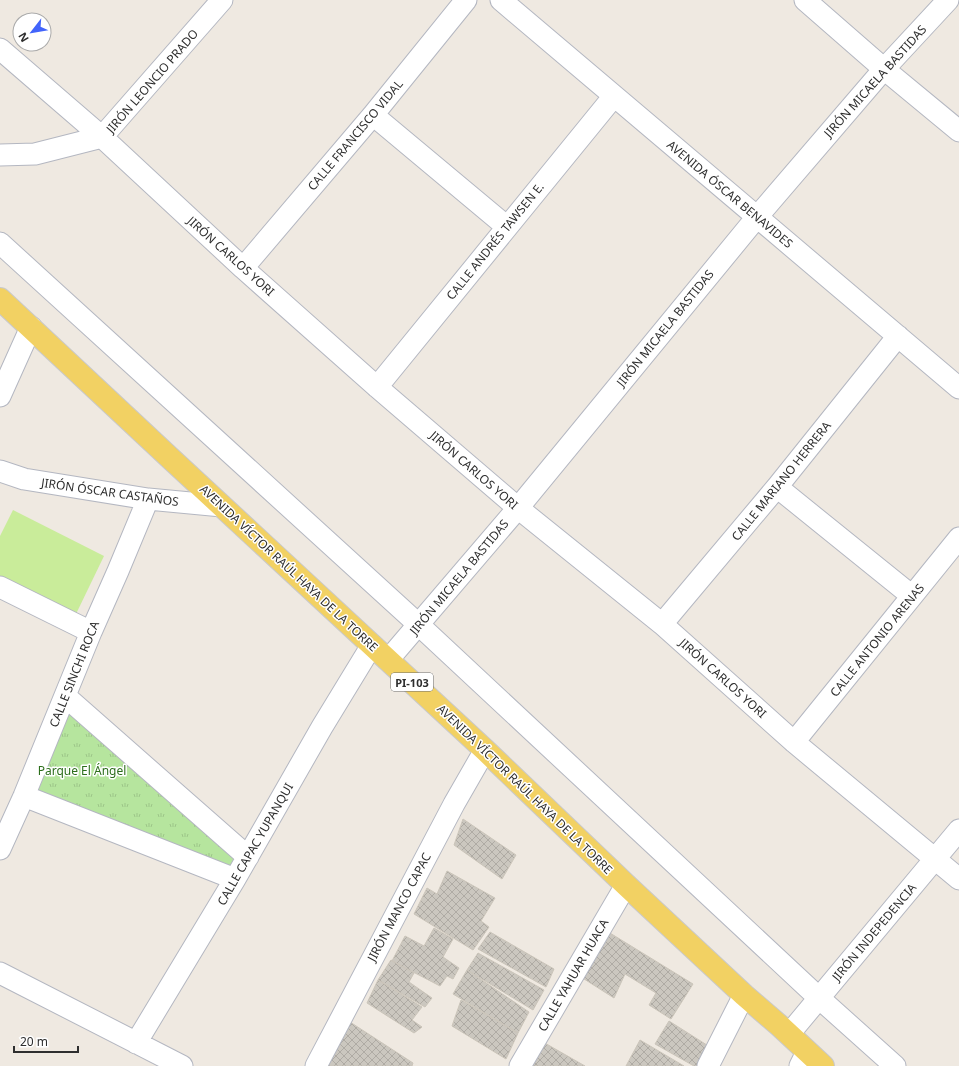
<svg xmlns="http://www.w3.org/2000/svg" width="959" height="1066" font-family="'Noto Sans',sans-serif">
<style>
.grass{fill:url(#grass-tufts)}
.pitch{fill:#c9ec9a}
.building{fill:url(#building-cross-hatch);stroke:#cbc5ba}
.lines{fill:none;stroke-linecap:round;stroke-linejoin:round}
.minor-casing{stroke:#b4b7c1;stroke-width:23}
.primary-casing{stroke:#c9c9c9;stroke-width:24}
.minor{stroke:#fff;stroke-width:21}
.primary{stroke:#f2d163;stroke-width:22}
.labels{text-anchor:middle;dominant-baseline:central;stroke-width:3;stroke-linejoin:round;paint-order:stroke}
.shield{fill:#fff;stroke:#6d6d6d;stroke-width:1}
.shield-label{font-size:11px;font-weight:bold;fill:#2e2e2e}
.street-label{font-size:12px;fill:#2e2e2e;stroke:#fff}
.park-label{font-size:12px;fill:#2c6e1b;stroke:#fff}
</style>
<defs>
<pattern id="grass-tufts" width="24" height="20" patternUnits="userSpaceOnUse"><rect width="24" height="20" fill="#b6e59e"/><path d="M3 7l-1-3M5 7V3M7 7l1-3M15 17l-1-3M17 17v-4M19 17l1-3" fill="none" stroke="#9dc588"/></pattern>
<pattern id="building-cross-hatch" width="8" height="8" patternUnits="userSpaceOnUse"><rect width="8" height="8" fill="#cbc7bf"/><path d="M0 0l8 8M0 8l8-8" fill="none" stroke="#afaba4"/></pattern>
</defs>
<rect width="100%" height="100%" fill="#efe9e1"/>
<path class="grass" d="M68,706L236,855L227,871L32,791Z"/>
<path class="pitch" d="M13,510L104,556L76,614L0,576V536Z"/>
<path class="building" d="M463,819L516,855L502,879L454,845Z
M447,871L495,898L481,921L489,927L473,950L414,914L427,888L437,894Z
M434,928L453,939L443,957L459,968L453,979L447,976L440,986L392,961L405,936L424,946Z
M605,930L693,984L671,1019L649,1005L656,993L625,974L614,998L581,977Z
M490,932L554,969L546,987L478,949Z
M478,953L544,990L533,1010L467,970Z
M391,960L414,973L409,982L432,998L425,1007L378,980Z
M467,970L529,1012L518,1033L453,994Z
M378,980L422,1007L412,1020L422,1027L414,1033L367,1003Z
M461,1000L518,1033L506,1059L452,1026Z
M669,1021L710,1047L700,1066H694L655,1044Z
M350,1022L413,1063L412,1066H328Z
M640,1040L684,1066H626Z
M543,1042L585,1066H530Z"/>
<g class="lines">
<defs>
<path id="minor" d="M501,0L959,388
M805,0L884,69L959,131
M0,49L102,137L243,268L377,387L518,508L662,624L794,742L959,879
M373,115L507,227
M0,155L35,154L102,137L222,0
M0,243L419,625L819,998L895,1066
M243,268L373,115L466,0
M377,387L614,96
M0,396L31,327
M0,471L24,479L148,499L222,506
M777,487L912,596
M0,587L91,632
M662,624L777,487L898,336
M388,660L518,508L757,217L884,69L948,0
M65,696L248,857
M794,742L959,538
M24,796L235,879
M0,849L24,796L91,632L118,571L148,499
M0,973L182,1066
M789,1034L959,830
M136,1043L235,879L322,727L372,645
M316,1066L454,804L485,750
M520,1066L626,885
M708,1066L744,995
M800,1066L807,1052"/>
<path id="primary" d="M0,299L169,457L485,750L626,885L744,995L780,1026L823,1066"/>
</defs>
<use href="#minor" class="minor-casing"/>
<use href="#primary" class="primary-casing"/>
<use href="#minor" class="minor"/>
<use href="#primary" class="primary"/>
</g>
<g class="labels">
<rect class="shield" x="391" y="673" width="42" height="18" rx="3"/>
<g class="shield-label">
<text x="412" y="682">PI-103</text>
</g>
<g class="street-label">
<text transform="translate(152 81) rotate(-49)">JIRÓN LEONCIO PRADO</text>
<text transform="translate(875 81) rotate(-48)">JIRÓN MICAELA BASTIDAS</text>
<text transform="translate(355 135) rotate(-50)">CALLE FRANCISCO VIDAL</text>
<text transform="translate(730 194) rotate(40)">AVENIDA ÓSCAR BENAVIDES</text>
<text transform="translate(495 241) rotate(-51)">CALLE ANDRÉS TAWSEN E.</text>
<text transform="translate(231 256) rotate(42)">JIRÓN CARLOS YORI</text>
<text transform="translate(665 328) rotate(-51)">JIRÓN MICAELA BASTIDAS</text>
<text transform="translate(474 470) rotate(41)">JIRÓN CARLOS YORI</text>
<text transform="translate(781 481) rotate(-51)">CALLE MARIANO HERRERA</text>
<text transform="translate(110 492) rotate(8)">JIRÓN ÓSCAR CASTAÑOS</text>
<text transform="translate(289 568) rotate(43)">AVENIDA VÍCTOR RAÚL HAYA DE LA TORRE</text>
<text transform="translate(459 577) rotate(-50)">JIRÓN MICAELA BASTIDAS</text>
<text transform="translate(877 640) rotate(-51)">CALLE ANTONIO ARENAS</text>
<text transform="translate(74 674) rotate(-68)">CALLE SINCHI ROCA</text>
<text transform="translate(723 678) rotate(42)">JIRÓN CARLOS YORI</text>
<text transform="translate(525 789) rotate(44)">AVENIDA VÍCTOR RAÚL HAYA DE LA TORRE</text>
<text transform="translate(255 844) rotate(-60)">CALLE CAPAC YUPANQUI</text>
<text transform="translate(399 907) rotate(-62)">JIRÓN MANCO CAPAC</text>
<text transform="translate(874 932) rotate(-50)">JIRÓN INDEPEDENCIA</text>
<text transform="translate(573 975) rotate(-60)">CALLE YAHUAR HUACA</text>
</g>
<g class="park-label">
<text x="82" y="770">Parque El Ángel</text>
</g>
</g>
<g transform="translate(32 32) rotate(239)"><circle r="19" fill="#ffffff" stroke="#ababab"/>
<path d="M0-3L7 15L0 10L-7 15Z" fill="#4264fb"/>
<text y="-6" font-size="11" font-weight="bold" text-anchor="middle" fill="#2e2e2e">N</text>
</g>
<path d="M14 1046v6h64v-6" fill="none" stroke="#2e2e2e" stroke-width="2"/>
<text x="20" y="1046" font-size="12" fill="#2e2e2e" stroke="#ffffff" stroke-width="3" paint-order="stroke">20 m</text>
</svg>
